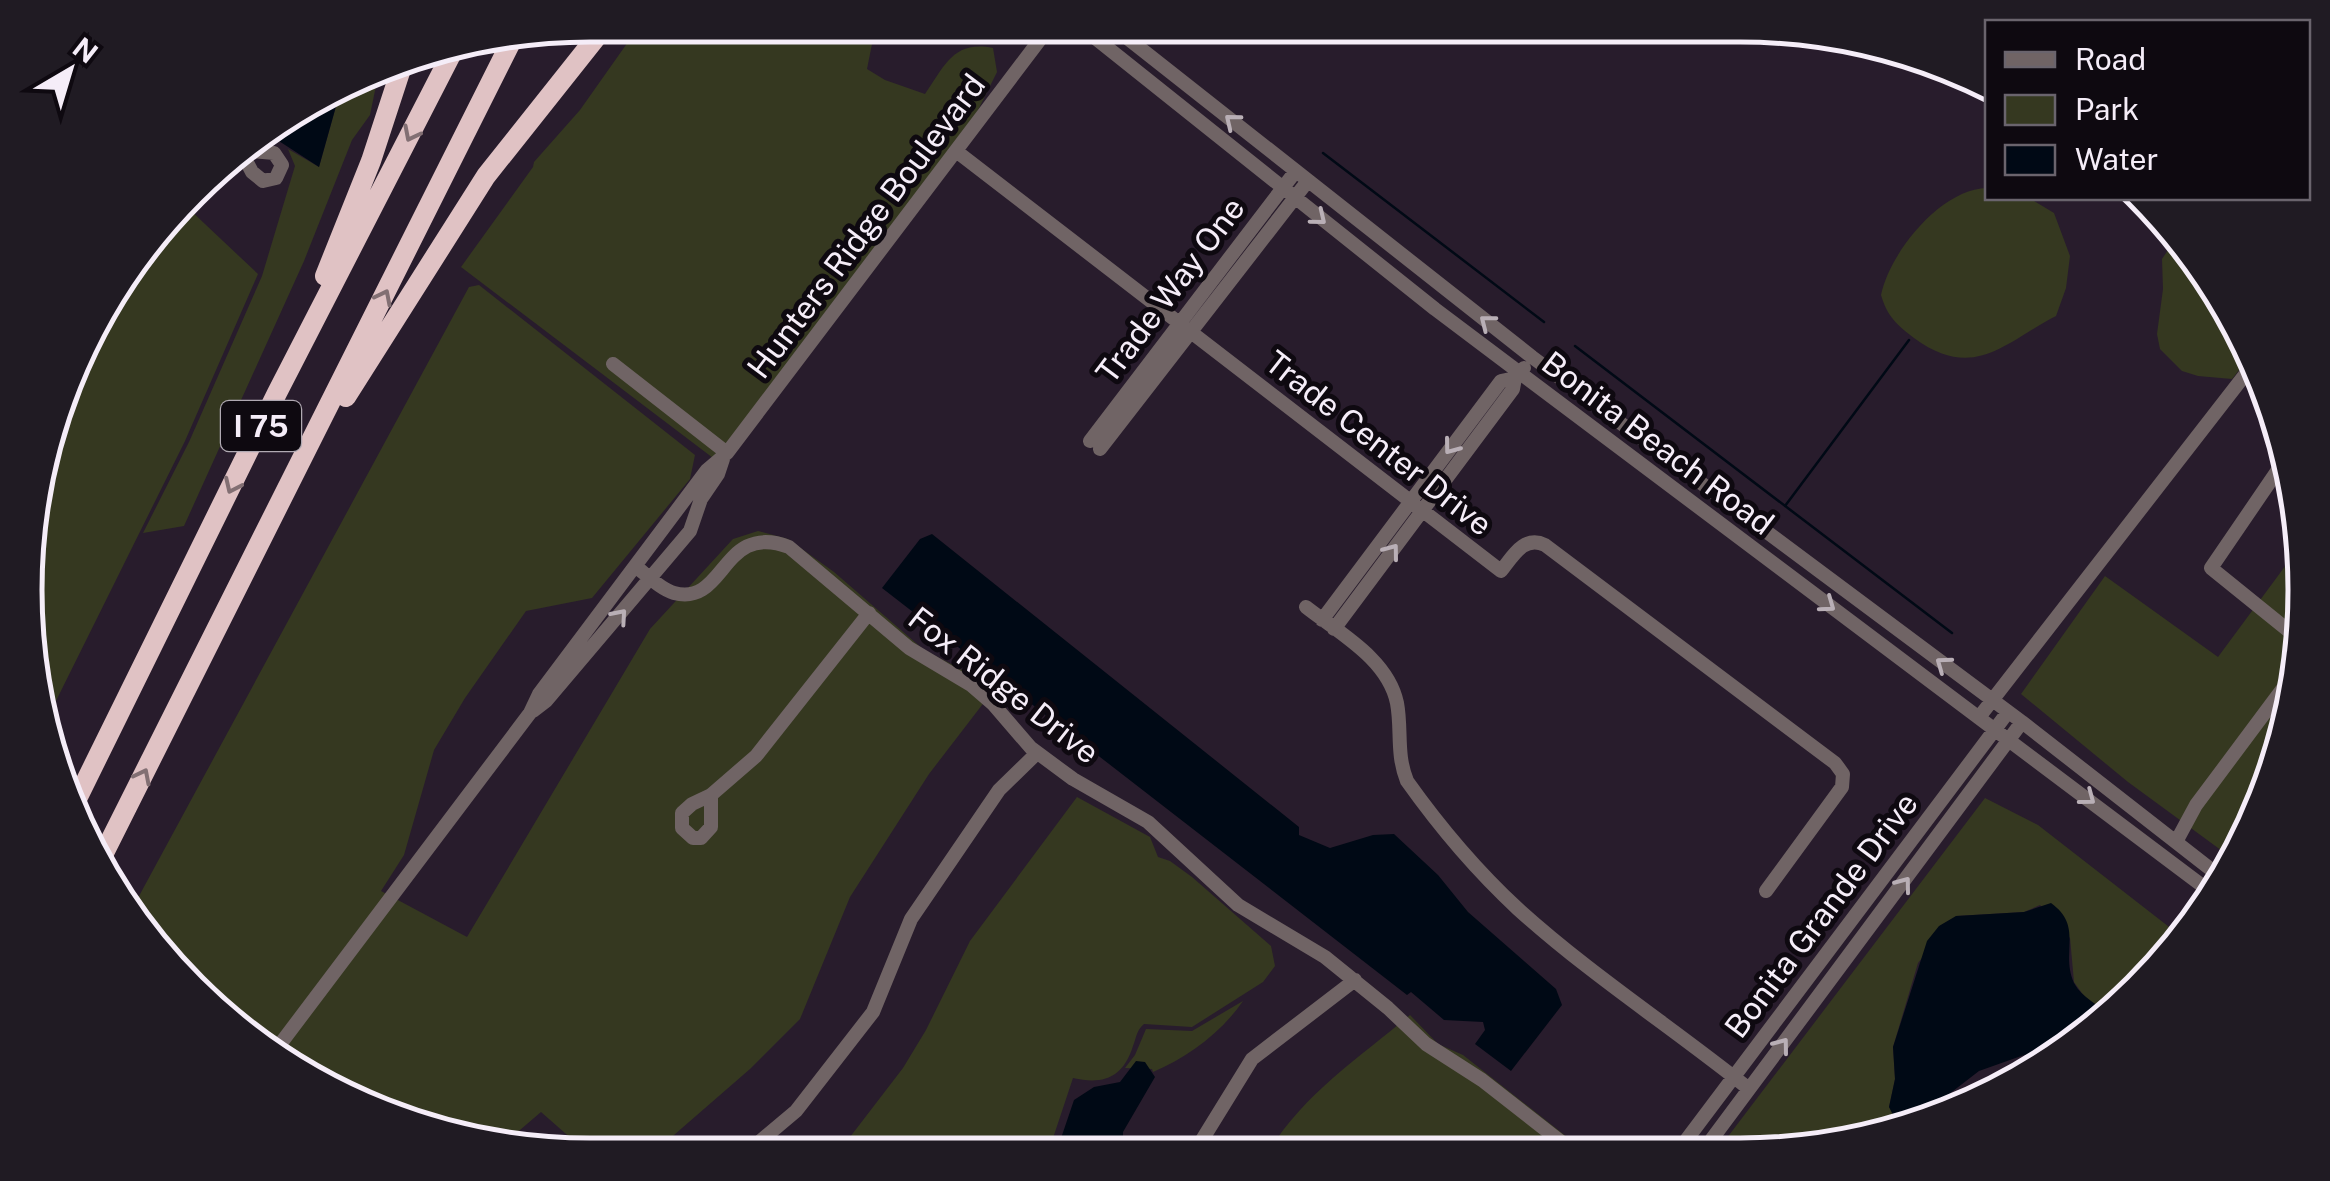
<svg xmlns="http://www.w3.org/2000/svg" width="2330" height="1181" font-family="'Public Sans',sans-serif">
<style>
.green{fill:#353820}
.water{fill:#000915}
.lines{fill:none;stroke-linecap:round;stroke-linejoin:round}
.stream{stroke:#000915;stroke-width:2.5}
.minor{stroke:#706465;stroke-width:14}
.highway{stroke:#e0c2c4;stroke-width:20}
.oneway{stroke:#b9afb6}
.oneway2{stroke:#826f73}
.labels{text-anchor:middle;dominant-baseline:central;stroke-width:10;stroke-linejoin:round;paint-order:stroke}
.shield{fill:#0e0910;stroke:#b0a9b2;stroke-width:2.5}
.shield-label{font-size:30px;font-weight:bold;fill:#f5edf8}
.street-label{font-size:32px;fill:#f5edf8;stroke:#0e0910}
.rim{fill:none;stroke:#f5edf8;stroke-width:5}
</style>
<rect width="100%" height="100%" fill="#281c2c"/>
<path class="green" d="M640,25H886L872,44L867,69L885,80L925,94C945,65 954,40 993,48L997,72L966,134L717,461L461,267L533,167L534,162L580,110Z
M379,71L370,115L352,140L304,261L184,526L143,533L189,442L262,276L295,166L288,149L319,167L340,92Z
M1987,188L1988,198H2029L2054,213L2070,256L2066,288L2056,316C2004,343 1974,382 1914,338C1897,325 1887,316 1881,295C1890,252 1941,189 1987,188Z
M188,208L258,274L185,441L47,719L30,664L36,480L86,348L108,318L114,292Z
M2176,238L2247,360L2232,379L2198,376L2182,371L2160,349L2157,334L2163,289L2162,259Z
M479,285L695,455L690,479L592,598L526,611L465,698L434,750L404,855L381,891L467,937L650,629L733,539L758,531L788,539L834,572L924,650L959,668L992,692L929,774L850,897L800,1019L750,1069L651,1155H590L541,1112L506,1142L341,1098L190,990L132,909L469,287Z
M2294,554L2304,627L2247,840L2225,873L2222,871L2229,856L2128,782L2021,694L2105,576L2218,657Z
M1077,797L1150,837L1158,857L1170,861L1192,877L1271,946L1275,966L1263,982L1192,1027L1144,1024C1136,1031 1137,1036 1133,1046C1123,1078 1103,1085 1073,1078L1048,1153L837,1154L903,1068L926,1030L970,941Z
M1985,798L2038,825L2182,937L2165,963L2109,1015L2084,996L2074,982L2070,938L2040,905L2024,912L1956,916L1918,963L1893,1047L1895,1079L1889,1107L1902,1122H1909L1904,1127L1814,1151H1717Z
M1243,1001C1221,1033 1188,1057 1153,1072L1152,1069L1125,1068L1135,1055L1146,1029L1192,1031Z
M1410,1015L1438,1044L1463,1055L1586,1152H1416L1410,1148L1401,1152L1268,1153C1301,1096 1360,1057 1410,1015Z"/>
<path class="water" d="M340,92L319,167L265,132Z
M932,534L1299,827V835L1330,848L1373,835L1394,834L1438,875L1468,912L1556,989L1562,1005L1511,1071L1475,1044L1485,1030L1483,1022L1444,1020L1411,992L1407,995L882,588L920,539Z
M2051,903C2084,927 2060,952 2074,983C2082,998 2098,1004 2109,1015L2083,1039L2066,1049L2024,1055L1979,1071L1918,1118L1909,1122L1895,1119L1889,1107L1895,1079L1893,1047L1927,941L1939,926L1956,916L2024,912Z
M1136,1061L1145,1062L1155,1077L1123,1132V1153H1056L1074,1100L1094,1087L1120,1082Z"/>
<g class="lines">
<path class="stream" d="M1323,153L1544,322
M1575,346L1952,633
M1785,506L1909,340"/>
<path class="minor" d="M1079,25L1435,309L2212,893
M1112,26L1532,357L2022,722L2222,878
M240,149L252,172L263,181L276,178L282,165L274,153L241,150
M956,151L1501,571C1513,556 1524,535 1545,545L1835,763L1843,774L1842,787L1766,891
M613,364L727,453
M1090,441L1295,172
M1100,449L1307,182
M2282,464L2211,568L2300,640
M635,566C646,574 660,589 674,593C726,607 721,521 789,547L909,648L971,685L993,704L1031,748L1073,779L1148,822L1238,905L1325,957L1388,1008L1426,1044L1482,1080L1574,1152
M1306,607C1339,633 1388,659 1397,703C1402,730 1396,754 1407,781C1439,826 1477,871 1518,909C1591,975 1673,1028 1749,1089
M1322,620L1501,381L1515,378
M1334,629L1513,389L1515,378L1524,368
M533,711L546,701L690,531L701,499L718,474L723,459
M1980,716L2251,367
M711,795L756,756L869,613
M711,795V827L701,838H693L682,828V813L692,804Z
M2176,842L2196,805L2290,679
M275,1051L530,713L539,694L707,470L727,453L1051,25
M1678,1151L2008,712
M1703,1151L2022,722
M1144,1153H1145
M1194,1153L1252,1059L1355,980
M745,1154L796,1111L873,1012L911,919L999,790L1037,753"/>
<path class="highway" d="M325,276L371,161L405,57
M346,397L486,176L606,25
M73,807L277,393L455,47
M99,863L513,38"/>
</g>
<defs><path id="oneway-chevron" d="M-2-3.5L2.5 0L-2 3.5" fill="none" stroke-width="1.6" stroke-linecap="round" stroke-linejoin="round" transform="scale(2.5)"/></defs>
<g class="oneway">
<use href="#oneway-chevron" transform="translate(1232 121) rotate(-141)"/>
<use href="#oneway-chevron" transform="translate(1319 218) rotate(39)"/>
<use href="#oneway-chevron" transform="translate(1487 322) rotate(-142)"/>
<use href="#oneway-chevron" transform="translate(1451 447) rotate(127)"/>
<use href="#oneway-chevron" transform="translate(1392 551) rotate(-53)"/>
<use href="#oneway-chevron" transform="translate(1828 605) rotate(36)"/>
<use href="#oneway-chevron" transform="translate(620 616) rotate(-49)"/>
<use href="#oneway-chevron" transform="translate(1943 664) rotate(-144)"/>
<use href="#oneway-chevron" transform="translate(2088 798) rotate(37)"/>
<use href="#oneway-chevron" transform="translate(1904 884) rotate(-53)"/>
<use href="#oneway-chevron" transform="translate(1782 1045) rotate(-53)"/>
</g>
<g class="oneway2">
<use href="#oneway-chevron" transform="translate(411 134) rotate(117)"/>
<use href="#oneway-chevron" transform="translate(384 297) rotate(-63)"/>
<use href="#oneway-chevron" transform="translate(232 486) rotate(115)"/>
<use href="#oneway-chevron" transform="translate(143 776) rotate(-63)"/>
</g>
<g class="labels">
<rect class="shield" x="221" y="401" width="80" height="50" rx="8"/>
<g class="shield-label">
<text x="261" y="426">I 75</text>
</g>
<g class="street-label">
<text transform="translate(866 226) rotate(-53)">Hunters Ridge Boulevard</text>
<text transform="translate(1170 290) rotate(-53)">Trade Way One</text>
<text transform="translate(1379 443) rotate(38)">Trade Center Drive</text>
<text transform="translate(1658 443) rotate(37)">Bonita Beach Road</text>
<text transform="translate(1004 685) rotate(38)">Fox Ridge Drive</text>
<text transform="translate(1821 915) rotate(-53)">Bonita Grande Drive</text>
</g>
</g>
<path d="M0 0H2330V1181H0ZM590 42H1740A548 548 0 0 1 2288 590V590A548 548 0 0 1 1740 1138H590A548 548 0 0 1 42 590V590A548 548 0 0 1 590 42Z" fill="#201b23" fill-rule="evenodd"/>
<path class="rim" d="M590 42H1740A548 548 0 0 1 2288 590V590A548 548 0 0 1 1740 1138H590A548 548 0 0 1 42 590V590A548 548 0 0 1 590 42Z"/>
<rect x="1985" y="20" width="325" height="180" fill="#0e0910" stroke="#6a646d" stroke-width="2.5"/>
<rect x="2005" y="52" width="50" height="15" fill="#706465" stroke="#6a646d" stroke-width="2.5"/>
<text x="2075" y="70" font-size="30" fill="#f5edf8">Road</text>
<rect x="2005" y="95" width="50" height="30" fill="#353820" stroke="#6a646d" stroke-width="2.5"/>
<text x="2075" y="120" font-size="30" fill="#f5edf8">Park</text>
<rect x="2005" y="145" width="50" height="30" fill="#000915" stroke="#6a646d" stroke-width="2.5"/>
<text x="2075" y="170" font-size="30" fill="#f5edf8">Water</text>
<g transform="translate(70 70) rotate(38)" stroke="#0e0910" stroke-width="8" paint-order="stroke">
<path d="M0-8L18 38L0 25L-18 38Z" fill="#f5edf8"/>
<text y="-15" font-size="28" font-weight="bold" text-anchor="middle" fill="#f5edf8">N</text>
</g>
</svg>
